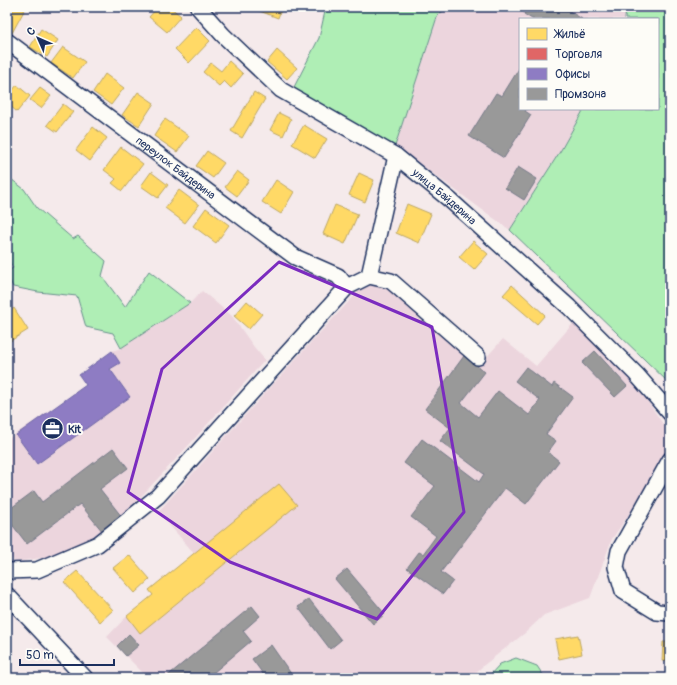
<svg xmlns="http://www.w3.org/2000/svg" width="677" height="685" font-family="Pangolin,sans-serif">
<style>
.built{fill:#ecd5dd}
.green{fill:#afeeb5;stroke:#658e8a}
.homes{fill:#ffd966;stroke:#bba664}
.shops{fill:#e06666;stroke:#a55664}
.offices{fill:#8e7cc3;stroke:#6c65a5}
.industry{fill:#999;stroke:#737987}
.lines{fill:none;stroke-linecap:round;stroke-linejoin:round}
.minor-casing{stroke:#1b2f5e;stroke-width:18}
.minor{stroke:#fdfcf7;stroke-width:15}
.marked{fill:none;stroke:#7b2cbf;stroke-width:3;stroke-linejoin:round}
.labels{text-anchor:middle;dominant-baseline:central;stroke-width:4;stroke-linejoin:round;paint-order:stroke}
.street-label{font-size:11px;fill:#1b2f5e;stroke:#fdfcf7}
.poi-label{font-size:11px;font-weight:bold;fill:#1b2f5e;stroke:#fdfcf7;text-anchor:start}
</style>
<rect width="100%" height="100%" fill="#f5eaeb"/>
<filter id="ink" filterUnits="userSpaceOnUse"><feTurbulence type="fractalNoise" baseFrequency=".025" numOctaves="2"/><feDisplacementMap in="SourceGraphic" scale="8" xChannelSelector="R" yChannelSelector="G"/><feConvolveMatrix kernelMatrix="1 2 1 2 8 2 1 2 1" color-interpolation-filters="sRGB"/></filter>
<g filter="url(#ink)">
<path class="built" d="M451,7H626L625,19H520V109H584L561,150L510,230L395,146L438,14Z
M368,281L389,284L481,363L503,339L536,366L576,320L630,375L669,433L666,460L612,539L590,598L544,615L525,633L484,665L470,678H148L107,637L127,616L153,595L149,590L194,553L158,512L302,352Z
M202,291L232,316L254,347L265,360L188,446L122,517L103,532L54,556L15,562L7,553V440L86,385L79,375L112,351L121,348L190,303Z"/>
<path class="green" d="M326,7H451L438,14L395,146L292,91L319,38Z
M626,7H670V384L510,230L561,150L584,109H658V19H625Z
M7,176L24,189L37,208L73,239L78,236L106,261L102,276L125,307L149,271L190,303L121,348L113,333L86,327L77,296L38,292L13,287L7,275V272L13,268L7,257V221L11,208L7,200Z
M516,658L537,666L545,678H490L489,676L500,664Z"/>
<path class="homes" d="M10,7H21L25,9L12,33L7,30V12Z
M158,7H170L181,16L167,32L149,17Z
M249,7H282L278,18Z
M196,27L210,41L189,63L175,49Z
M41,29L58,40L47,57L30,47Z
M63,47L85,62L73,78L51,63Z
M277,50L297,68L287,79L267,62Z
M229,61L243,74L231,88L224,81L219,86L203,72L211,63L221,71Z
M105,74L124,88L111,105L93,92Z
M17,85L30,96L17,112L7,103V97Z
M40,88L51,96L41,108L30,100Z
M138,92L154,103L139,126L122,115Z
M254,92L265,99L242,138L231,131Z
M63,104L73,112L57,132L47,125Z
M279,113L291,119L283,136L270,130Z
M165,119L189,136L177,152L154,136Z
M304,125L327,139L315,158L292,144Z
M93,127L107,138L90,161L76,150Z
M121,147L143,164L122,191L112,183L116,179L104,170Z
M207,151L224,163L213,178L196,166Z
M237,171L249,180L237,196L225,187Z
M151,172L168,185L158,198L141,186Z
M359,173L374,180L365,202L349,195Z
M276,180L294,192L281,214L262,202Z
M179,190L199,205L185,223L165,208Z
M407,204L431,214L419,243L396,233Z
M335,205L358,214L345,244L323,234Z
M206,208L229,225L216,243L193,226Z
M473,241L488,254L474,270L459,257Z
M512,285L545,315L537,324L503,295Z
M247,301L262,314L249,329L234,316Z
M14,308L28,330L7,343V313Z
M279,484L297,505L140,633L127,616L153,595L149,590Z
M129,555L150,579L135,593L113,568Z
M77,571L113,610L100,622L64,582Z
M578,635L582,654L559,659L555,639Z
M663,642H670V662L662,661Z"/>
<path class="shops" d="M69,672L73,678H58Z"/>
<path class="offices" d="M112,351L120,363L110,369L130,397L37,464L16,435L86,385L79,375Z"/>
<path class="industry" d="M528,7H563L582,19H532L524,14Z
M520,67V109H527L525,111L531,115L504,158L469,136L496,93L502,96Z
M518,167L537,179L524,200L505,188Z
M595,351L627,386L615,397L582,363Z
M464,356L485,372L461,403L478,417L498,391L529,415L540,400L515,381L526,367L552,387L554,383L573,397L546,434L556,441L548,452L559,461L526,504L505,488L441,572L453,581L443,594L407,568L419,552L423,554L436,536L411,517L435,486L404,463L422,439L479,482L484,474L440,441L450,428L425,409Z
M113,448L128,468L100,489L122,517L103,532L80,504L27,544L7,518V511L34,491L42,502Z
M347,569L385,614L373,624L335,579Z
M309,599L341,640L330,649L298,607Z
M252,606L260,616L243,631L251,641L207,678H165Z
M129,634L139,645L126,656L117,646Z
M271,645L294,678H266L252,659Z"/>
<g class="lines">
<defs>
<g id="minor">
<path id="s1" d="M198,7L223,35L281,90L396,156L450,200L569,307L636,374L670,413"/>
<path id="s2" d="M7,41L295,257L338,276L347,287"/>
<path d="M369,276L396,156"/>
<path d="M670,460L619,551L616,567L623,591L657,612L670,613"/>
<path d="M7,571L37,570L98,544L158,496L347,287L369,276L391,281L478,357"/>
<path d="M7,595L85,678"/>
</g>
</defs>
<use href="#minor" class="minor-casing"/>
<use href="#minor" class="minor"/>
</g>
</g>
<path class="marked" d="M279,262L432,327L464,512L377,619L230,562L128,492L162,369Z"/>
<defs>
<symbol id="office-disc" viewBox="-11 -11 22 22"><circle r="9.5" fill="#1b2f5e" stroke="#fdfcf7"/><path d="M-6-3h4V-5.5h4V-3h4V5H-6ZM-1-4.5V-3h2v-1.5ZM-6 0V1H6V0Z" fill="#fff"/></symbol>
</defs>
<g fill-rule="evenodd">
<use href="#office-disc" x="40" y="416" width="25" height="25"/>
</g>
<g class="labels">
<g class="street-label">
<text stroke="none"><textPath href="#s2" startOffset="211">переулок Байдерина</textPath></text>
<text stroke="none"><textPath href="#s1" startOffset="313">улица Байдерина</textPath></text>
</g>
<g class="poi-label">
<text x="68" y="429">Kit</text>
</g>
</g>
<rect width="677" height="685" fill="none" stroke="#fdfcf7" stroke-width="24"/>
<rect x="12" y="12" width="653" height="661" fill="none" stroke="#1b2f5e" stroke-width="1.5" filter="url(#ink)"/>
<rect x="519" y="18" width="140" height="92" fill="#fdfcf7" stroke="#a3aaba"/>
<rect x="527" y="28" width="20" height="12" fill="#ffd966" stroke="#a3aaba"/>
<text x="555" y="38" font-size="12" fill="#1b2f5e">Жильё</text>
<rect x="527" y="48" width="20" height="12" fill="#e06666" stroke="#a3aaba"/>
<text x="555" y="58" font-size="12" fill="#1b2f5e">Торговля</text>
<rect x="527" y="68" width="20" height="12" fill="#8e7cc3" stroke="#a3aaba"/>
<text x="555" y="78" font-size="12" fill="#1b2f5e">Офисы</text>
<rect x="527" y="88" width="20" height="12" fill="#999999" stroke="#a3aaba"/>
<text x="555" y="98" font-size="12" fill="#1b2f5e">Промзона</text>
<g transform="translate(38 38) rotate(315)" stroke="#fdfcf7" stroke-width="3" paint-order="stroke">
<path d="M0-3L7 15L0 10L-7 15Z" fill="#1b2f5e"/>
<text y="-6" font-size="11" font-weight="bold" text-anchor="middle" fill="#1b2f5e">С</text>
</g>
<path d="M20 659v6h94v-6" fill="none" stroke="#1b2f5e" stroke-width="2"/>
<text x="26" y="659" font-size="12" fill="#1b2f5e" stroke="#fdfcf7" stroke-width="3" paint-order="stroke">50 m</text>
</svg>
